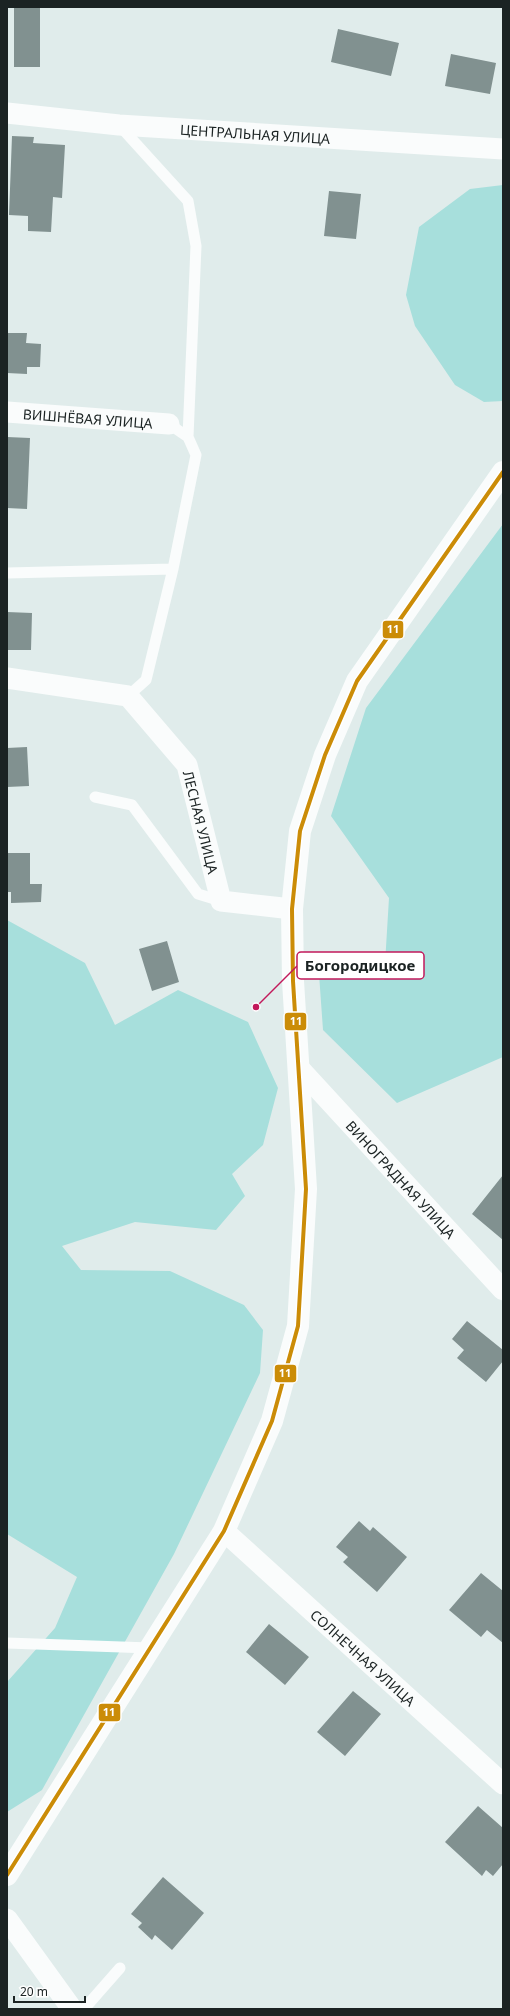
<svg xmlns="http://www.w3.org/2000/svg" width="510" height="2016" font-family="'Noto Sans',sans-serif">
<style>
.green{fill:#a7dfdc}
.building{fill:#819190}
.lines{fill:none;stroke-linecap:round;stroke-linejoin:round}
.service{stroke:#fafcfc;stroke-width:11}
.minor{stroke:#fafcfc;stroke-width:21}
.tertiary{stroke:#fafcfc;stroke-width:22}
.bus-1-casing{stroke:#fff;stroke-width:7}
.bus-1{stroke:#cb8c07;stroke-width:4}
.labels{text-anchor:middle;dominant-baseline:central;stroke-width:4;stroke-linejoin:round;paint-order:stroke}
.street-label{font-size:14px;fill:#1b2323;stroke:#fff}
.leader{fill:none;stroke:#c2185b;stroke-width:1.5}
.callout-dot{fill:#c2185b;stroke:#fff;stroke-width:1.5}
.callout{fill:#fff;stroke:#c2185b;stroke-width:1.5}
.callout-label{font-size:15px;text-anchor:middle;font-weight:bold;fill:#1b2323}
.line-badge{stroke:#fff;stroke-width:1.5}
.badge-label{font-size:11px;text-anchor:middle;font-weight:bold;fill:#fff}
</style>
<rect width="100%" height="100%" fill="#e0eceb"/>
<path class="green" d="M503,185V401L484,402L455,385L415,326L406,295L419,227L470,189Z
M503,524V1057L397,1103L323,1030L319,974L384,980L389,898L331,816L366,708Z
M7,920L85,963L115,1025L178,990L248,1022L278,1088L263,1145L232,1174L245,1196L216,1230L135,1222L62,1246L81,1270L170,1271L244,1305L263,1330L260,1373L174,1554L42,1790L7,1812V1682L55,1628L77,1577L7,1534Z"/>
<path class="building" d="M14,7H40V67H14Z
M338,29L399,43L391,76L331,62Z
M451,54L496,63L490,94L445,86Z
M12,136L34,137L33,143L65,145L62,198L53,197L51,232L28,231V216L9,215Z
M329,191L361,194L356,239L324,236Z
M7,333H27L26,343L41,344L40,367H27V374L7,373Z
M7,437L30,438L27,509L7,508Z
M7,612L32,613L31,650H7Z
M27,747L29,786L7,787V748Z
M7,853H30V884H42L41,902L11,903V892H7Z
M167,941L179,982L152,991L139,949Z
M503,1175V1240L472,1214Z
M467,1321L503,1350V1361L486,1382L457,1358L464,1350L452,1339Z
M359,1521L370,1531L373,1527L407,1557L377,1592L343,1562L348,1557L336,1547Z
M481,1573L503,1591V1643L487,1630L481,1637L449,1610Z
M269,1624L309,1657L285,1685L246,1652Z
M353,1691L381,1714L345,1756L317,1732Z
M478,1806L503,1828V1864L493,1876L486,1870L482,1876L445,1842Z
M163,1877L204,1913L172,1950L155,1935L152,1940L138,1927L142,1923L131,1914Z"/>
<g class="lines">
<path class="service" d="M119,125L188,201L196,246L188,437
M7,573L173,569
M128,696L146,680L173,569L196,455L188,437L169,424
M95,797L132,805L198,894L221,901
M7,1643L150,1648
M84,2009L120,1968"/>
<g class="minor">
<path id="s1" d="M7,113L119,125L503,149"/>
<path id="s2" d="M7,412L169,424"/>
<path id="s3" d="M7,678L128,696L187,765L221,901L292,909"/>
<path id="s4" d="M299,1068L503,1290"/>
<path id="s5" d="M224,1531L503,1784"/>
<path d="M7,1919L72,2009"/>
</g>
<path class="tertiary" d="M7,1875L224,1531L272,1421L298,1326L306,1189L293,981L292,909L300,831L325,755L357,681L503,472"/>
<defs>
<path id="bus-1" d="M7,1875L224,1531L272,1421L298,1326L306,1189L293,981L292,909L300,831L325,755L357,681L503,472"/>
</defs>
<use href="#bus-1" class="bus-1-casing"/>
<use href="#bus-1" class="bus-1"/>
</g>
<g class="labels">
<g class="street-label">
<text stroke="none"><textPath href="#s1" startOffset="249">ЦЕНТРАЛЬНАЯ УЛИЦА</textPath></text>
<text stroke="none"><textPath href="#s2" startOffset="81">ВИШНЁВАЯ УЛИЦА</textPath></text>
<text stroke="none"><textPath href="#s3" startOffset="272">ЛЕСНАЯ УЛИЦА</textPath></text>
<text stroke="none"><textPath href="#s4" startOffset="151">ВИНОГРАДНАЯ УЛИЦА</textPath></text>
<text stroke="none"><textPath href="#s5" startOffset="188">СОЛНЕЧНАЯ УЛИЦА</textPath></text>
</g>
</g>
<path class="leader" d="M256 1007L297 966"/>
<circle class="callout-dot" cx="256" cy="1007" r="4"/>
<rect class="callout" x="297" y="952" width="127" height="27" rx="4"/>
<g class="callout-label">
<text x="360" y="971">Богородицкое</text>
</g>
<g class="line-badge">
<rect x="382" y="620" width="22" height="19" rx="4" fill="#cb8c07"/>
<rect x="284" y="1012" width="23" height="19" rx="4" fill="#cb8c07"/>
<rect x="274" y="1364" width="23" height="19" rx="4" fill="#cb8c07"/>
<rect x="98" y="1703" width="23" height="19" rx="4" fill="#cb8c07"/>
</g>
<g class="badge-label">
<text x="393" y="633">11</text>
<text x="296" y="1025">11</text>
<text x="285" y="1377">11</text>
<text x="109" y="1716">11</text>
</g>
<rect width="510" height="2016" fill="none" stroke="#1b2323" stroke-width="16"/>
<path d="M14 1996v6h71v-6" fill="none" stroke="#1b2323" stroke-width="2"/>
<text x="20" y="1996" font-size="12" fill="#1b2323" stroke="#ffffff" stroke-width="3" paint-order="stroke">20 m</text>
</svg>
